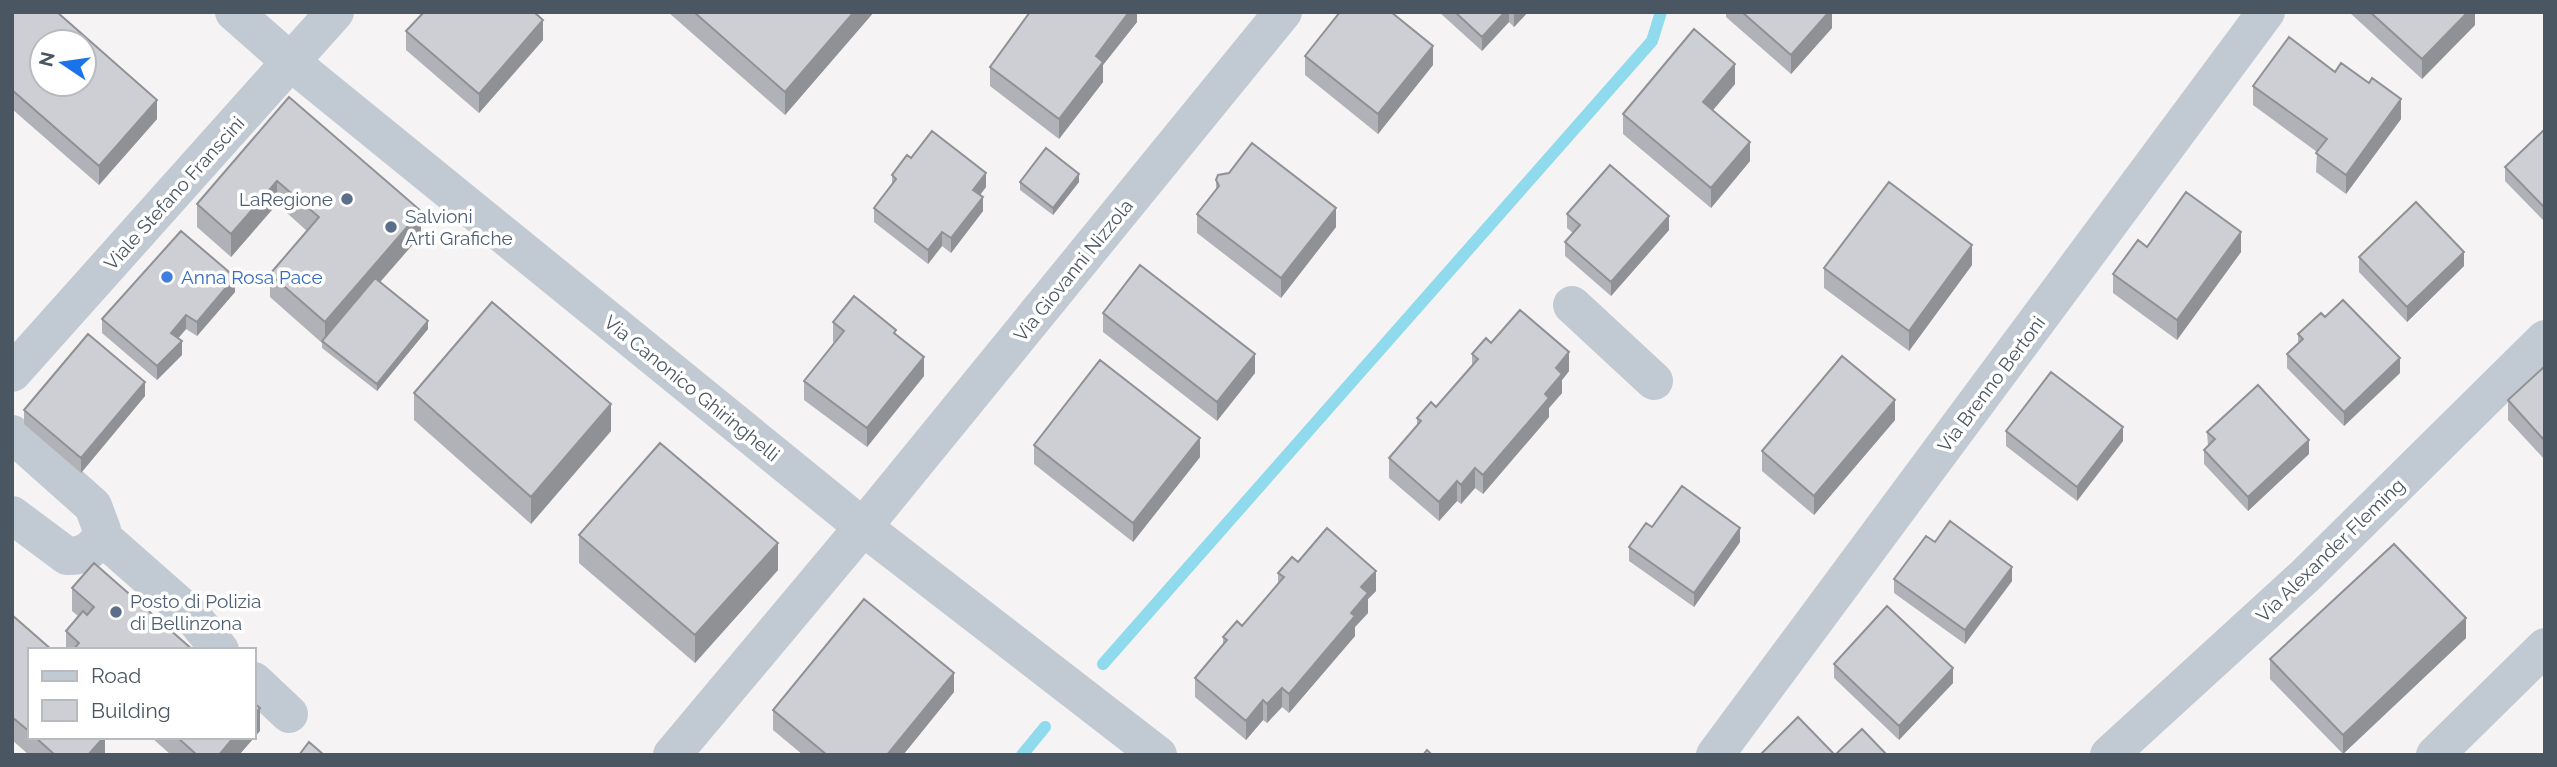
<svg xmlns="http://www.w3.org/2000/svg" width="2557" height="767" font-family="Raleway,sans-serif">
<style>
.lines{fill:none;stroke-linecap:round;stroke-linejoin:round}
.stream{stroke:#90daee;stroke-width:12}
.minor{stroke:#c1cad2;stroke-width:38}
.wall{fill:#b0b2b7}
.shaded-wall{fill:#909195}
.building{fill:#cdcfd5;stroke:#909195;stroke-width:2;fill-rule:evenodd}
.service-dot{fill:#5c6f8a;stroke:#fff;stroke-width:2.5}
.shop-dot{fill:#3f7fe0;stroke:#fff;stroke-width:2.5}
.labels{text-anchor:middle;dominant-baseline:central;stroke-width:7;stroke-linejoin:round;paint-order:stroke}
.street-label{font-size:19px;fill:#4a5661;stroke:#fff}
.service-label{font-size:19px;fill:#4e5e75;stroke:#fff;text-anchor:start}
.shop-label{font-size:19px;fill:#366cbe;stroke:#fff;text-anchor:start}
</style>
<rect width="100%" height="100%" fill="#f5f3f3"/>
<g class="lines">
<path class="stream" d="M1103,664L1652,41L1661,12
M1022,755L1045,727"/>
<path class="minor" d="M234,12L292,63L863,527L1158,755
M1572,305L1654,381
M12,373L335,12
M12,434L93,506L102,530C98,548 84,557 67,556L12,515
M101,536L193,617L220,650
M254,681L289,714
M672,755L863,527L1283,12
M1715,755L2266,12
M2109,755L2305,576L2545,339
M2435,755L2545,647"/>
</g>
<path class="wall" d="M12,12L157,119L99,185L12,109Z
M420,12H534L543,40L479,113L406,50V31L420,16Z
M668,12H874L785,115Z
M1137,12V22L1103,65V82L1059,139L990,86V67Z
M1439,12H1528L1514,27L1509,22L1482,51Z
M1726,12H1832V28L1791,74L1726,17Z
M2349,12H2475V25L2422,79Z
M1305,56L1433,65L1378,134L1305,75Z
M2335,72L2401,119L2346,194L2316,172L2317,152L2253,105V86Z
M1735,84L1713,110L1750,161L1711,208L1623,134V114Z
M289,97L421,235L380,282L428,329L377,391L322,348V343L270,297V274L307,231L277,204L231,257L197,227V204Z
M2545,129V222L2505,181V167Z
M911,158L986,187L980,195L983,211L951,253L942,246L928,264L874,222V208L892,185V175Z
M1216,180L1336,227L1281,298L1197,233V214L1216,189Z
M1020,182H1079L1053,215L1020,190Z
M1567,214L1669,230L1611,296L1565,256V242L1573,233L1567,228Z
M2147,247L2241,252L2177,340L2113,293V274Z
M2359,257L2464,266L2407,322L2359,272Z
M1972,265L1909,351L1824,288V268Z
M235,292L197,336L186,329L178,338L182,355L157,380L102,333V319Z
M1103,313L1255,373L1217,421L1103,332Z
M2325,317L2400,373L2344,426L2287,368V354L2298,343V334Z
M833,322L896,334L924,376L867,447L804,400V381L834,343L833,342Z
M1491,343L1569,371L1562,380V393L1549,408V417L1483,494L1475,488L1461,504L1457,501L1439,521L1389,478V458L1417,425V418L1436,407L1472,365V354Z
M2545,366V460L2508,420V400Z
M414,393L611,431L531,524L414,420Z
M145,396L81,473L24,424V410Z
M1895,420L1814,515L1762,471V451Z
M2006,431L2123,441L2077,501L2006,446Z
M2207,432L2309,454L2248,511L2204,464V450L2208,446Z
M1034,445L1200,457L1133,542L1034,464Z
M1652,527L1740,542L1694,607L1629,561V547Z
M579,535L778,570L695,663L579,563Z
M1935,542L2012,581L1965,644L1894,593V579Z
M1298,562L1376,591L1368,599V613L1355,627V636L1289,713L1282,707L1267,723L1263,720L1246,740L1195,697V678L1223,645V637L1242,626L1278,584V573Z
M72,588L193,650H66V631L78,616L72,611Z
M12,615L30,650V737H105V755H29L12,740Z
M2466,638L2343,754L2270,679V659Z
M1834,664L1953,683L1899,740L1834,678Z
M954,692L903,755H803L773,730V710Z
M260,731L239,755H171L151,737H254Z"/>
<path class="shaded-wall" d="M854,12H874L785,115V92Z
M1129,12H1137V22L1103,65V82L1059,139V119L1096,56Z
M1505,12H1509V22L1482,51V37Z
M1515,12H1528L1514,27V13Z
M1829,12H1832V28L1791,74V55Z
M2468,12H2475V25L2422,79V59Z
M543,20V40L479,113V94Z
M1433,46V65L1378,134V114Z
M1735,64V84L1703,122V102Z
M2401,99V119L2346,194V175Z
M157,100V119L99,185V166Z
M1750,142V161L1711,208V188Z
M986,173V187L973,204V190Z
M1079,174V182L1053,215V208Z
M277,181V204L231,257V234Z
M983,197V211L951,253V238Z
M1336,208V227L1281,298V278Z
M421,211V235L326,344L325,343V322Z
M1669,216V230L1611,296V282Z
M942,232V246L928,264V250Z
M2241,232V252L2177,340V320Z
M1972,245V265L1909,351V331Z
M2464,252V266L2407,322V307Z
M235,277V292L197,336V322Z
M186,315V329L171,347V333Z
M428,321V329L377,391V384Z
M182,341V355L157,380V366Z
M1569,352V371L1562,380V393L1549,408V417L1483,494V475L1545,394L1556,368Z
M1255,354V373L1217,421V402Z
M924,357V376L867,447V428Z
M2400,358V373L2344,426V412Z
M145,382V396L81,473V458Z
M1895,400V420L1814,515V496Z
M611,404V431L531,524V497Z
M2123,427V441L2077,501V487Z
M1200,438V457L1133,542V523Z
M2309,440V454L2248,511V497Z
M1475,468V488L1461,504V485Z
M1457,481V501L1439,521V502Z
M1740,528V542L1694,607V593Z
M778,543V570L695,663V635Z
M2012,567V581L1965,644V630Z
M1376,571V591L1368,599V613L1355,627V636L1289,713V694L1351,613L1361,587Z
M2466,618V638L2343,754V735Z
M1953,668V683L1899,740V726Z
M954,673V692L903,755H887Z
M1282,688V707L1267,723V704Z
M1263,700V720L1246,740V721Z
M260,708V731L239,755H219L234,737H254V715Z
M104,737H105V755H88Z"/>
<path class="building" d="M12,12H57L157,100L99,166L12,90ZM42,42H84V84H42Z
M424,12H534L543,20L479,94L406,31Z
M694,12H854L785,92Z
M1030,12H1129L1096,56L1103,62L1059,119L990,67Z
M1340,12H1391L1433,46L1378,114L1305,56Z
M1455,12H1505L1482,37Z
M1742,12H1829L1791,55Z
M2370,12H2468L2422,59Z
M1694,29L1735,64L1703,102L1750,142L1711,188L1623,114Z
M2289,37L2335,72L2341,63L2369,83L2372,78L2401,99L2346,175L2316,153L2327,139L2253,86Z
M289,97L421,211L325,322L270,274L319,217L277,181L231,234L197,204Z
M2545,129V208L2505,167Z
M932,131L986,173L973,190L983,197L951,238L942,232L928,250L874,208L896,179L892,175L907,155L911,158Z
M1252,143L1336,208L1281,278L1197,214L1219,186L1216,180L1218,175L1229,173Z
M1046,148L1079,174L1053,208L1020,182Z
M1610,165L1669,216L1611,282L1565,242L1580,225L1567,214Z
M1889,182L1972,245L1909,331L1824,268Z
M2186,192L2241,232L2177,320L2113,274L2138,240L2147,247Z
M2416,202L2464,252L2407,307L2359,257Z
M181,231L235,277L197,322L186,315L171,333L182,341L157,366L102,319Z
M1140,265L1255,354L1217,402L1103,313Z
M375,278L428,321L377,384L322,341Z
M854,296L896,330L894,333L924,357L867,428L804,381L844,331L833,322Z
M2343,300L2400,358L2344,412L2287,354L2303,339L2298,334L2321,313L2325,317Z
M492,302L611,404L531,497L414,393Z
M1520,310L1569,352L1556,368L1562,374L1545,394L1549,398L1483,475L1475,468L1461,485L1457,481L1439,502L1389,458L1421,421L1417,418L1431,402L1436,407L1478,359L1472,354L1486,338L1491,343Z
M88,334L145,382L81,458L24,410Z
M1842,356L1895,400L1814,496L1762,451Z
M1100,360L1200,438L1133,523L1034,445Z
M2545,366V441L2508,400Z
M2051,372L2123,427L2077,487L2006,431Z
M2258,385L2309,440L2248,497L2204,450L2215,439L2207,432Z
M660,443L778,543L695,635L579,535Z
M1682,486L1740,528L1694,593L1629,547L1646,523L1652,527Z
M1950,521L2012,567L1965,630L1894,579L1926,536L1935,542Z
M1327,528L1376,571L1361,587L1368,593L1351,613L1355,616L1289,694L1282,688L1267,704L1263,700L1246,721L1195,678L1227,640L1223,637L1237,621L1242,626L1284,577L1278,573L1292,557L1298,562Z
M2394,544L2466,618L2343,735L2270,659Z
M94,563L193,650H73L79,643L66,631L83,611L87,615L94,607L72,588Z
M864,599L954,673L887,755H827L773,710Z
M1887,606L1953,668L1899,726L1834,664Z
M12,615L52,650H30V732L12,717Z
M254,703L260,708L254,715Z
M1798,717L1835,755H1760Z
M1862,729L1887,755H1835Z
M35,737H104L88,755H55Z
M177,737H234L219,755H197Z
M309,742L324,755H299Z
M1427,750L1432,755H1423Z"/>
<g class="service-dot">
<circle cx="347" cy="199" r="7"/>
<circle cx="391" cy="227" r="7"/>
<circle cx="116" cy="612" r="7"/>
</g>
<circle class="shop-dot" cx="167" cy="277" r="7"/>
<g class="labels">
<g class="street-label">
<text transform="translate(174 193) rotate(-48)">Viale Stefano Franscini</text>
<text transform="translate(1073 270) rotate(-51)">Via Giovanni Nizzola</text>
<text transform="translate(1991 384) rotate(-53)">Via Brenno Bertoni</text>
<text transform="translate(692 388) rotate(39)">Via Canonico Ghiringhelli</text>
<text transform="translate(2330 550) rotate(-44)">Via Alexander Fleming</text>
</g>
<g class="service-label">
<text x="333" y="199" text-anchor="end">LaRegione</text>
<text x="405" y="216">Salvioni<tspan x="405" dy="22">Arti Grafiche</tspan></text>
<text x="130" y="601">Posto di Polizia<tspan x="130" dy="22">di Bellinzona</tspan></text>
</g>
<g class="shop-label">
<text x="181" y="277">Anna Rosa Pace</text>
</g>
</g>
<rect width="2557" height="767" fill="none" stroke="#4a5661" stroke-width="28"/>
<rect x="28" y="648" width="228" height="91" fill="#ffffff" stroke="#b7bbc0" stroke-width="2"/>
<rect x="42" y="671" width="35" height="10" fill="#c1cad2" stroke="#b7bbc0" stroke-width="2"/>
<text x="91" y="683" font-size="21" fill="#4a5661">Road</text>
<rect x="42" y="700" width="35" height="21" fill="#cdcfd5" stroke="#b7bbc0" stroke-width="2"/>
<text x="91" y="718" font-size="21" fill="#4a5661">Building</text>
<g transform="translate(63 63) rotate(283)"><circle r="33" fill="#ffffff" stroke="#b7bbc0" stroke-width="2"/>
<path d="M0-5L12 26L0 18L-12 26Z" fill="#1a73e8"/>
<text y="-10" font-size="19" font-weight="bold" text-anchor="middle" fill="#4a5661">N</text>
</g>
</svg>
